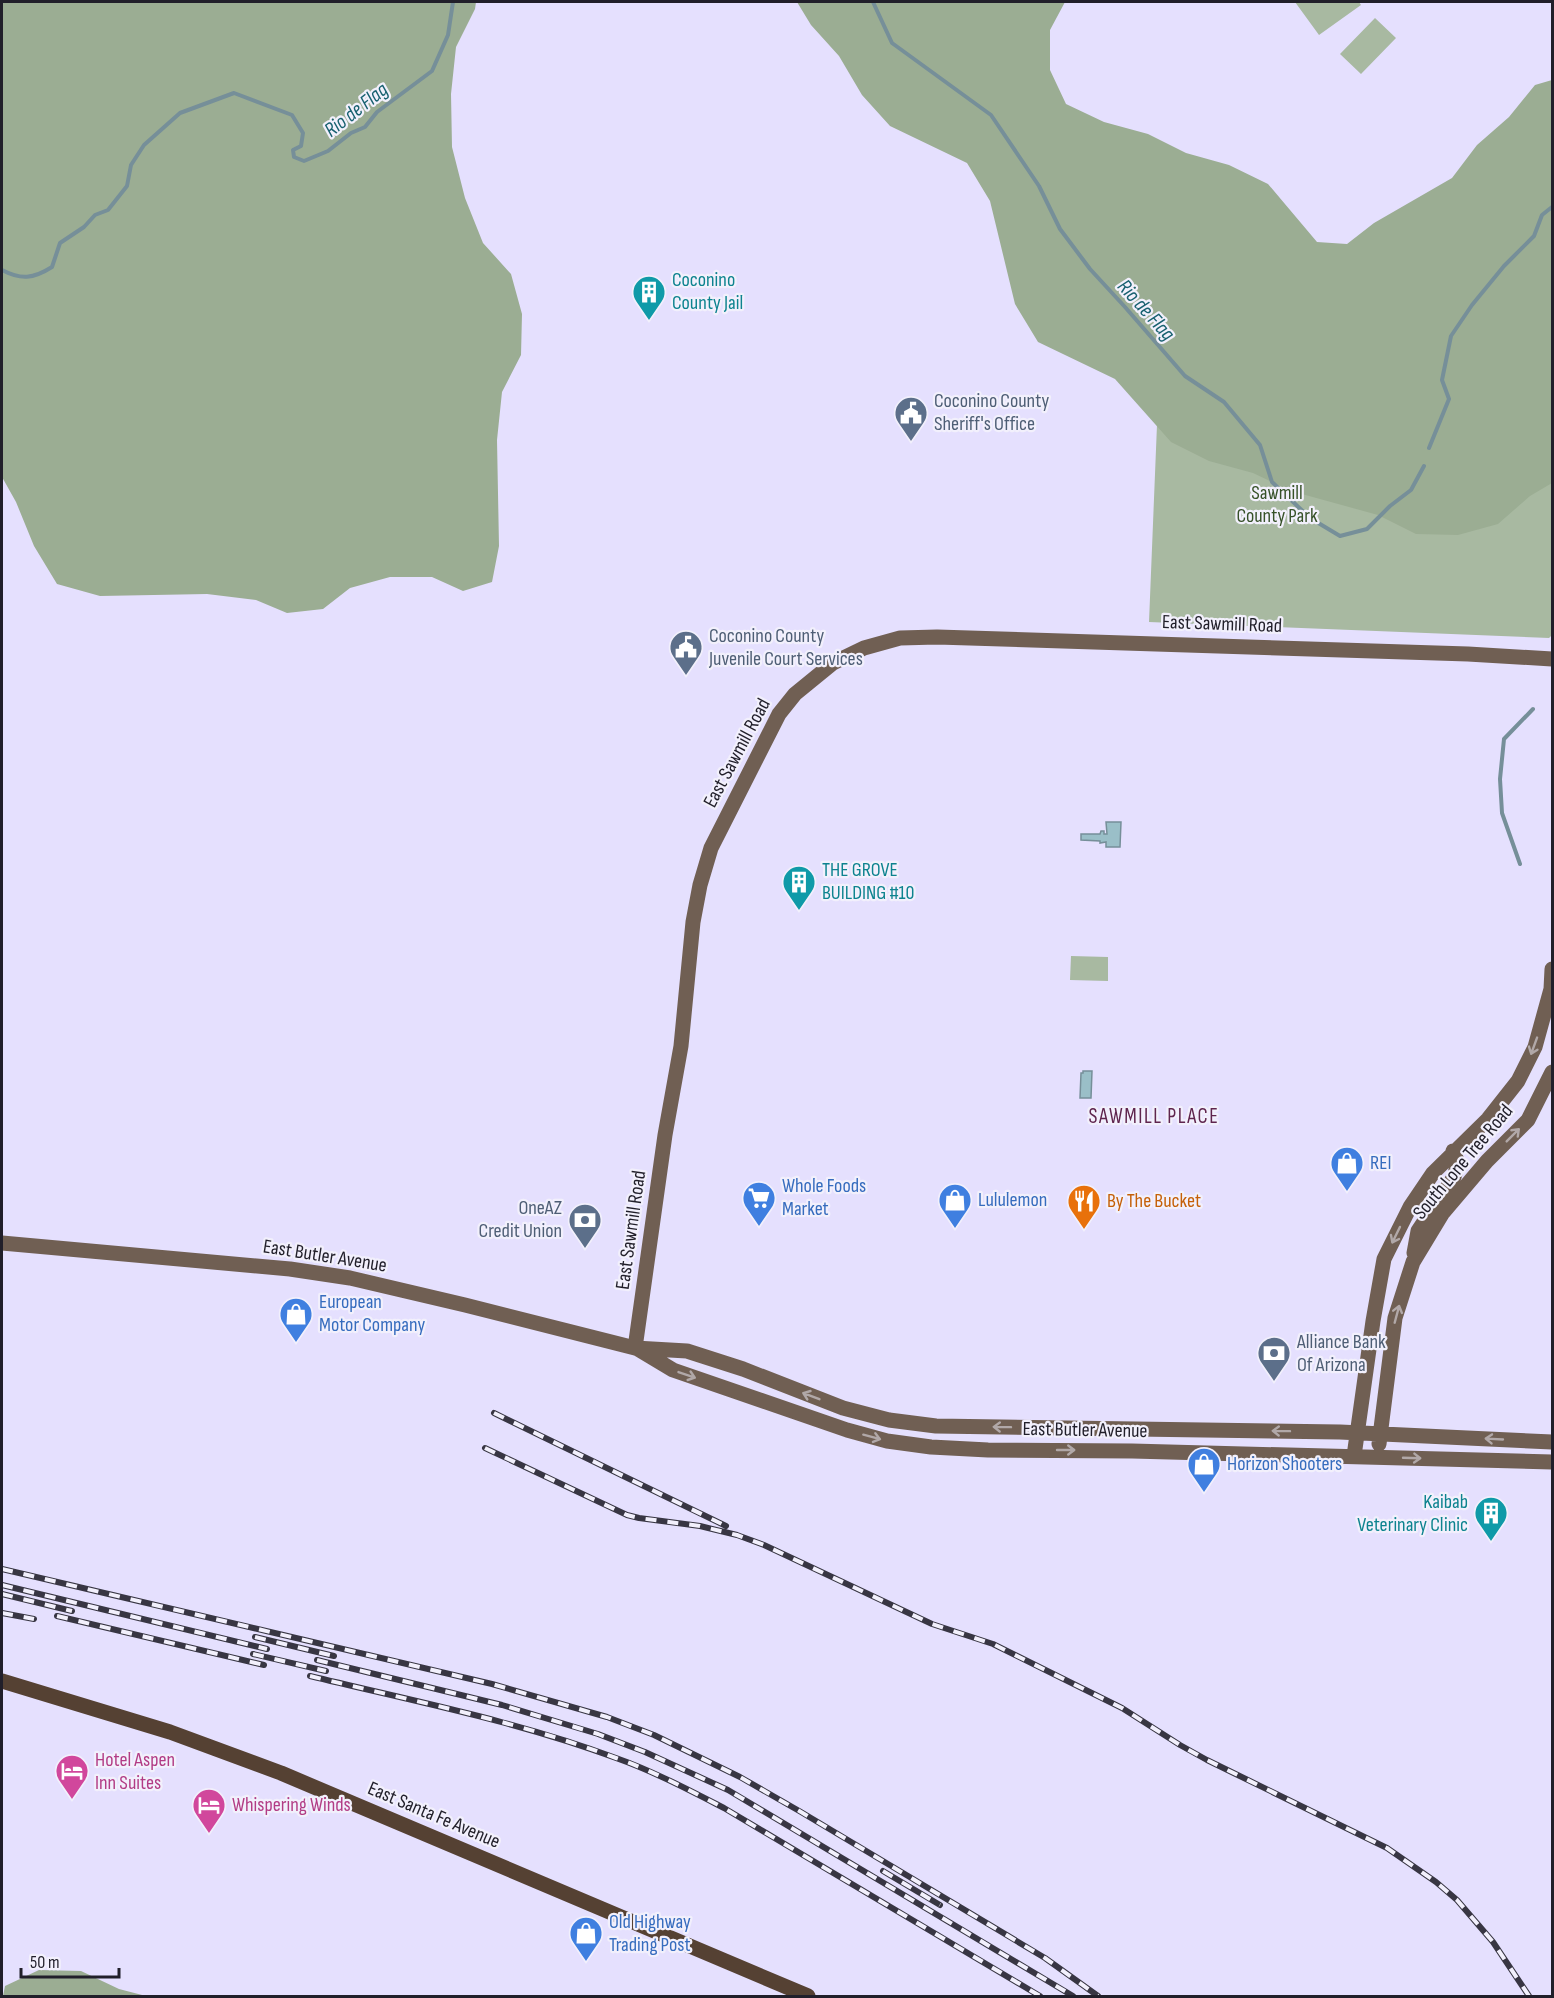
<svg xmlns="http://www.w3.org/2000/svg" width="1554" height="1998" font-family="'Sofia Sans Condensed',sans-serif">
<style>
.green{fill:#a8b9a1}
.forest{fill:#9bad93}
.water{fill:#9abfc8;stroke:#768f99;stroke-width:1.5}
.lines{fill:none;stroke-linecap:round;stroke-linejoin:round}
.stream{stroke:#768f99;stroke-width:4}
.secondary{stroke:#705f53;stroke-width:15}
.primary{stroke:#554133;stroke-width:15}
.rail-casing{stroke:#383643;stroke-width:6}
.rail{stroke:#f2f0fc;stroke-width:4;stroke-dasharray:11;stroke-linecap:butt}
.oneway{stroke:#b1a8a8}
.labels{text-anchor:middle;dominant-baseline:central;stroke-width:4.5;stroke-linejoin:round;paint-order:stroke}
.culture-label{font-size:20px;fill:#0d838f;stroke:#f2f0fc;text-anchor:start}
.service-label{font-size:20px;fill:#4e5e75;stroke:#f2f0fc;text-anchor:start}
.park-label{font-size:20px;fill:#365128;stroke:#f2f0fc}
.street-label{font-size:20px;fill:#211f2a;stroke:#f2f0fc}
.shop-label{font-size:20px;fill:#366cbe;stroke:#f2f0fc;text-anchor:start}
.food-label{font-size:20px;fill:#c56008;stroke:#f2f0fc;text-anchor:start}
.hotel-label{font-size:20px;fill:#b23c85;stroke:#f2f0fc;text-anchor:start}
.water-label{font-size:21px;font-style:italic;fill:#186170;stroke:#f2f0fc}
.neighbourhood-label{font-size:21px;letter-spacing:1.5px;fill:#5f254e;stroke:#f2f0fc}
</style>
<rect width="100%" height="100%" fill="#e5e0fe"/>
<path class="green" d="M1295,2H1359L1361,5L1319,35Z
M1375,18L1396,38L1361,74L1340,54Z
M1552,168V635L1549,638L1149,622L1163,277L1266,345Z
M1071,956L1108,957V981L1070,980Z"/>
<path class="forest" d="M2,2H476L475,9L456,47L451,94L452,147L465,198L483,243L511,274L522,314L521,355L502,392L497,440L499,546L492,582L463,591L432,577H390L350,588L323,609L287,613L256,600L207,594L100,596L57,584L34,546L16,502L2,477Z
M797,2H1065L1050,30V70L1066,104L1104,122L1148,134L1186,153L1229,165L1268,184L1317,242L1347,244L1374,223L1452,178L1477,145L1509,117L1535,85L1552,80V483L1530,496L1498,524L1458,535L1416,534L1378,515L1291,491L1253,473L1209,461L1171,442L1115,379L1038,342L1015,304L990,201L967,163L890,126L862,95L839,56L811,25Z
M39,1970L81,1971L119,1989L146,1996H3L5,1986Z"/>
<path class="water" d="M1106,822H1121L1120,847H1106V842L1100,843V841L1081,840V834H1100L1101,831H1104V834H1107Z
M1083,1071H1092L1091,1098H1080L1081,1073H1083Z"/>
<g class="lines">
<path class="stream" d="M873,2L892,43L991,115L1039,186L1060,229L1090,269L1125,307L1185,376L1224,402L1260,445L1272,482L1310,518L1340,536L1367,529L1390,506L1411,490L1424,466
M2,270C21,280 33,279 52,267L60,243L84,227L95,215L108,210L127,186L131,165L144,145L180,113L234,93L292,115L303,133L301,146L293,150L294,157L304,161L328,151L351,133L365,127L377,112L432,71L448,35L453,2
M1429,448L1449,399L1442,380L1451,336L1472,305L1504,266L1534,236L1542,215L1552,207
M1520,864L1502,813L1500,779L1504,739L1533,709"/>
<path class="secondary" d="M2,1243L290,1269L350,1278L465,1305L635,1348L687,1351L743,1369L843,1408L889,1420L936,1426L1340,1432L1552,1442
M1414,1253L1418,1231L1454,1177L1458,1163L1453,1151
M635,1348L665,1135L681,1046L693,922L700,885L711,848L779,714L795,694L833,663L864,648L900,638L937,637L1468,654L1552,659
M638,1349L673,1370L847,1430L887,1441L931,1447L988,1450L1132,1451L1552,1462
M1379,1444L1395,1318L1413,1262L1442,1214L1487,1161L1528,1120L1552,1072
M1354,1456L1373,1321L1384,1259L1410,1207L1433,1173L1488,1119L1518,1081L1535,1047L1551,989L1552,969"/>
<path class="primary" d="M2,1681L170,1732L281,1773L808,1996"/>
<defs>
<path id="rail" d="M494,1413L726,1526
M485,1448L627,1515L639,1518L700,1526L737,1535L764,1545L932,1624L993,1644L1122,1708L1180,1745L1207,1760L1387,1848L1436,1882L1457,1900L1493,1942L1529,1996
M2,1569L492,1684L607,1717L654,1735L740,1777L801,1812L1045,1958L1098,1996
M2,1585L267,1649
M2,1594L72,1611
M2,1613L34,1619
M57,1616L264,1665
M255,1637L334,1656
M253,1654L326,1671
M317,1660L502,1705L598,1734L645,1752L728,1790L1073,1996
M310,1676C413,1701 517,1721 616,1758C653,1771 689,1790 724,1808L1040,1996
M883,1871L940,1905"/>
</defs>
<use href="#rail" class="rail-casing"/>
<use href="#rail" class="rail"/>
</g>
<defs><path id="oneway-shaft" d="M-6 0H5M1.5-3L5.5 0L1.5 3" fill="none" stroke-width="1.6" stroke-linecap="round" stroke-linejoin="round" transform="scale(1.5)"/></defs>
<g class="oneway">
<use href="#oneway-shaft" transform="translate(1534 1046) rotate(110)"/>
<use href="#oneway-shaft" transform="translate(1513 1135) rotate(-45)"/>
<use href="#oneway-shaft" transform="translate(1396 1235) rotate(116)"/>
<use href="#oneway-shaft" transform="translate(1397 1314) rotate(-75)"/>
<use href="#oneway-shaft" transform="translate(687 1375) rotate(19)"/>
<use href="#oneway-shaft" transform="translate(811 1396) rotate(-159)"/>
<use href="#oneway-shaft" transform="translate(1002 1427) rotate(-179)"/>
<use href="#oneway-shaft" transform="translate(1281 1431) rotate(-179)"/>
<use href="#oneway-shaft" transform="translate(872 1437) rotate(15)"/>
<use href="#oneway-shaft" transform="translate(1494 1439) rotate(-177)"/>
<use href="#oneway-shaft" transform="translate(1066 1450)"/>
<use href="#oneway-shaft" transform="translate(1412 1458) rotate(2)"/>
</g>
<defs>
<symbol id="building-pin" viewBox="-11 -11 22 30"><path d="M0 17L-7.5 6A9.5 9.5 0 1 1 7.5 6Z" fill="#0f9aa8" stroke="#f2f0fc"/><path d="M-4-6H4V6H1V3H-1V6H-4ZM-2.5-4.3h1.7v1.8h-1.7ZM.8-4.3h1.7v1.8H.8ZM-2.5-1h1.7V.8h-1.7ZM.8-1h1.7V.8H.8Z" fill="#fff"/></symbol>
<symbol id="civic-pin" viewBox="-11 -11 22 30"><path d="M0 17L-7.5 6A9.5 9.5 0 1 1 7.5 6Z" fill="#5c6f8a" stroke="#f2f0fc"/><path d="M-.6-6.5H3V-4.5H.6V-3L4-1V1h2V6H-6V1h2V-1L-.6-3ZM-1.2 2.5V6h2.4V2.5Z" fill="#fff"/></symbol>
<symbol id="shop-pin" viewBox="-11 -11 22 30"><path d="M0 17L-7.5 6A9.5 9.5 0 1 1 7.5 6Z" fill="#3f7fe0" stroke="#f2f0fc"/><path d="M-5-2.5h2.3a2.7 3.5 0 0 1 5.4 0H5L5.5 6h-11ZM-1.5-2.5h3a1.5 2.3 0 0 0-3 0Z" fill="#fff"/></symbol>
<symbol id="supermarket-pin" viewBox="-11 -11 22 30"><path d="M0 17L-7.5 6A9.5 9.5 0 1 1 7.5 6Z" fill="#3f7fe0" stroke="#f2f0fc"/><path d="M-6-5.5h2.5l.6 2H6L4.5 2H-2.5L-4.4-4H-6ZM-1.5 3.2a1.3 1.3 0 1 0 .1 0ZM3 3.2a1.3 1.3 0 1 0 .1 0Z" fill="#fff"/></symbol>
<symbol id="restaurant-pin" viewBox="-11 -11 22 30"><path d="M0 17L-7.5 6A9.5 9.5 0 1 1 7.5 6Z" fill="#e8710a" stroke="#f2f0fc"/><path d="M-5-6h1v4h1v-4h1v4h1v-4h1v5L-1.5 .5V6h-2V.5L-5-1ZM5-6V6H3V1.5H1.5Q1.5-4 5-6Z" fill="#fff"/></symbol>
<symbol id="bank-pin" viewBox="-11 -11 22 30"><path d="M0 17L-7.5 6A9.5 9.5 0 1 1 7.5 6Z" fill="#5c6f8a" stroke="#f2f0fc"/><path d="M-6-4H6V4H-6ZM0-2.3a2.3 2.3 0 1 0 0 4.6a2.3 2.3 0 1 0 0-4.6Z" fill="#fff"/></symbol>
<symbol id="hotel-pin" viewBox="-11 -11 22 30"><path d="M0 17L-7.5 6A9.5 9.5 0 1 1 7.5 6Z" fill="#d1479c" stroke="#f2f0fc"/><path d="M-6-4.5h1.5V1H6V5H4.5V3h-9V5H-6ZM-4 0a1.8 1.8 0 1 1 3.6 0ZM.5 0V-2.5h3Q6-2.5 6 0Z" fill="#fff"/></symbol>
</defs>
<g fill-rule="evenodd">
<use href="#building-pin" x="630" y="273" width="38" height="52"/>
<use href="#civic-pin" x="892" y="394" width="38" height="52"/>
<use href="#civic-pin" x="667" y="628" width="38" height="52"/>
<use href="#building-pin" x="780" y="863" width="38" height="52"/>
<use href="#shop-pin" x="1328" y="1144" width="38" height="52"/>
<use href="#supermarket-pin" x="740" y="1179" width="38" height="52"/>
<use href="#shop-pin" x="936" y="1181" width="38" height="52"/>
<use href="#restaurant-pin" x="1065" y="1182" width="38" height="52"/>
<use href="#bank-pin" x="566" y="1201" width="38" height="52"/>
<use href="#shop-pin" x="277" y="1295" width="38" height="52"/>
<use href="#bank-pin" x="1255" y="1334" width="38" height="52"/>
<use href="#shop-pin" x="1185" y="1445" width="38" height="52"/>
<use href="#building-pin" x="1472" y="1494" width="38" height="52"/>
<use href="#hotel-pin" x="53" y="1752" width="38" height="52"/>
<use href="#hotel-pin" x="190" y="1786" width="38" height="52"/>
<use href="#shop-pin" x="567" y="1914" width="38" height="52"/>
</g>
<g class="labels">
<g class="culture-label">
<text x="672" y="280">Coconino<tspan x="672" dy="23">County Jail</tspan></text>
<text x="822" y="870">THE GROVE<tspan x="822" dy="23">BUILDING #10</tspan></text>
<text x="1468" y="1502" text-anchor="end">Kaibab<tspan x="1468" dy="23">Veterinary Clinic</tspan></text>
</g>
<g class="service-label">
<text x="934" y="401">Coconino County<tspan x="934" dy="23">Sheriff's Office</tspan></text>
<text x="709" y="636">Coconino County<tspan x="709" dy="23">Juvenile Court Services</tspan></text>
<text x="562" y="1208" text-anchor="end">OneAZ<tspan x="562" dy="23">Credit Union</tspan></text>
<text x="1297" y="1342">Alliance Bank<tspan x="1297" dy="23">Of Arizona</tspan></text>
</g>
<g class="park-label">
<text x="1277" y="493">Sawmill<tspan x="1277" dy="23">County Park</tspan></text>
</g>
<g class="street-label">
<text transform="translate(1222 624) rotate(2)">East Sawmill Road</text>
<text transform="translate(737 753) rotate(-62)">East Sawmill Road</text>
<text transform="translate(1463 1162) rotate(-50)">South Lone Tree Road</text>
<text transform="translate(631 1230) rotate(-82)">East Sawmill Road</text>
<text transform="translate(325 1256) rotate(9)">East Butler Avenue</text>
<text transform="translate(1085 1430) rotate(1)">East Butler Avenue</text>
<text transform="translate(434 1815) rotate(23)">East Santa Fe Avenue</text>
</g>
<g class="shop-label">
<text x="1370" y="1163">REI</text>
<text x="782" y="1186">Whole Foods<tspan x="782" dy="23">Market</tspan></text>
<text x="978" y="1200">Lululemon</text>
<text x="319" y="1302">European<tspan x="319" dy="23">Motor Company</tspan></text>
<text x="1227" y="1464">Horizon Shooters</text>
<text x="609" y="1922">Old Highway<tspan x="609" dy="23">Trading Post</tspan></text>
</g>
<g class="food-label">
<text x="1107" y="1201">By The Bucket</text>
</g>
<g class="hotel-label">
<text x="95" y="1760">Hotel Aspen<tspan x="95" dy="23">Inn Suites</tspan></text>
<text x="232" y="1805">Whispering Winds</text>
</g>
<g class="water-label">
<text transform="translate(356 110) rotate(-38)">Rio de Flag</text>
<text transform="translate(1146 310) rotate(48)">Rio de Flag</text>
</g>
<g class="neighbourhood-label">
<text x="1154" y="1116">SAWMILL PLACE</text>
</g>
</g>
<rect width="1554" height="1998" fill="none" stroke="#211f2a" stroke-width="6"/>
<path d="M21 1968v9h98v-9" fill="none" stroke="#211f2a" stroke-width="3"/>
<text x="30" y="1968" font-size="18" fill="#211f2a" stroke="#f2f0fc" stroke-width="4.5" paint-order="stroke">50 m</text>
</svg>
